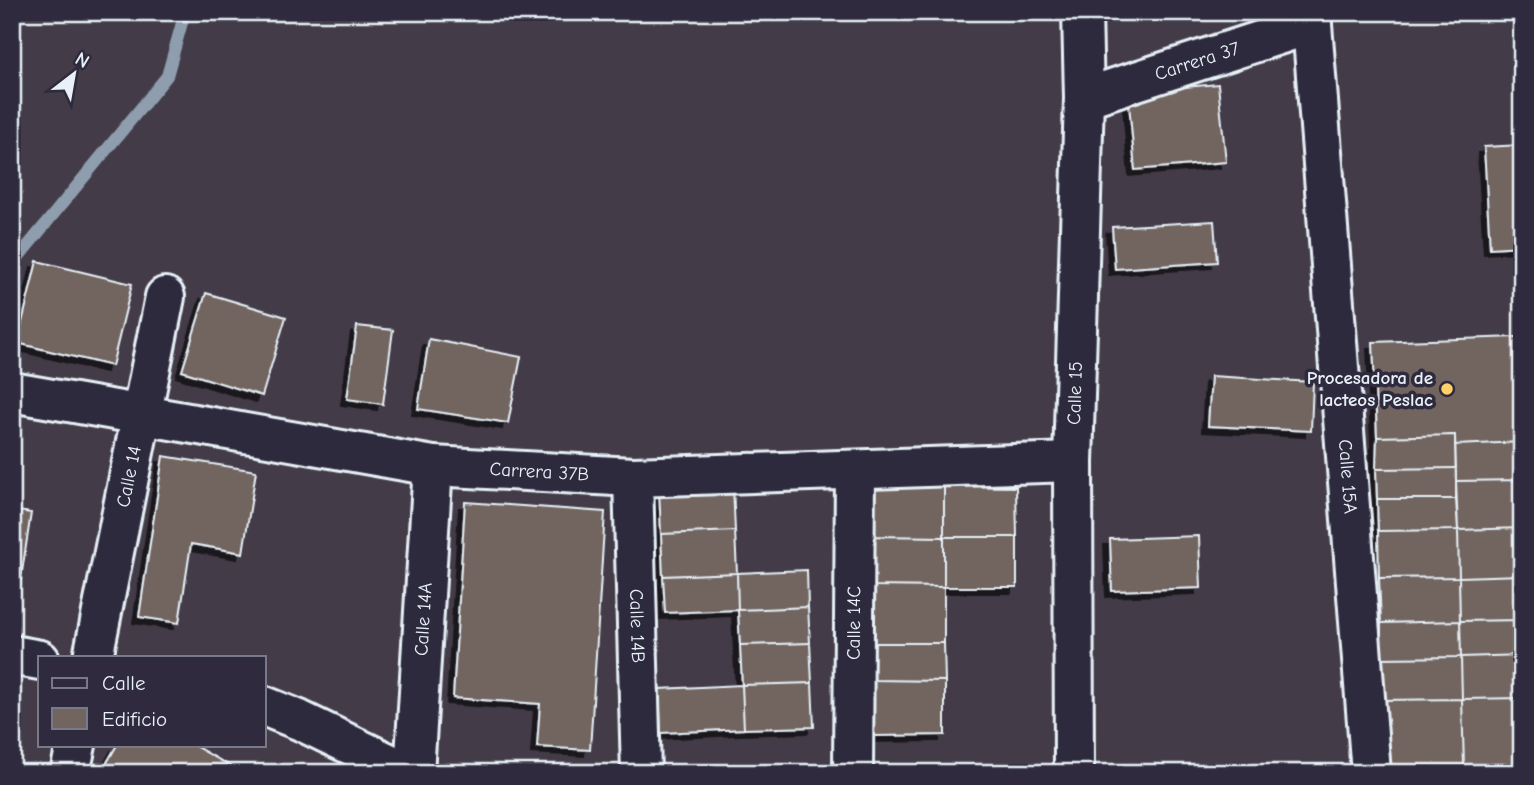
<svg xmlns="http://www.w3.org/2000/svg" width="1534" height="785" font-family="'Comic Neue',sans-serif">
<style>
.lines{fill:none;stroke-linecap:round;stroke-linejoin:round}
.stream{stroke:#8f9eaf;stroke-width:12}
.building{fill:#726560;stroke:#e8f1f8;stroke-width:2;filter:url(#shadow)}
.minor-casing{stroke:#e8f1f8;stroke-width:44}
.minor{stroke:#2f2a3d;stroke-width:38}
.poi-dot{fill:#ffd166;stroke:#2f2a3d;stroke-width:2.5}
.labels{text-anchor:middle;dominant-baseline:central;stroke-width:7;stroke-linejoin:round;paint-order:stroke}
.street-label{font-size:19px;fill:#e8f1f8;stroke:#2f2a3d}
.poi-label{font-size:19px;font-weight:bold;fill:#e8f1f8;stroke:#2f2a3d;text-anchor:end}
</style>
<defs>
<filter id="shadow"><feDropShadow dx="-6" dy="6" stdDeviation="0" flood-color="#0009"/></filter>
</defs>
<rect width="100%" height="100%" fill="#433c48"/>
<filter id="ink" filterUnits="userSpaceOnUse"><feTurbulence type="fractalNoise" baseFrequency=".0143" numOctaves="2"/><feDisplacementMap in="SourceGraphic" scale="14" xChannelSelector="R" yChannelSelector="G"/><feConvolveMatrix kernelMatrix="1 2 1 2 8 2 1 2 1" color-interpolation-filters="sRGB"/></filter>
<g filter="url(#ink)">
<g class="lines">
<path class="stream" d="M12,265L167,76L185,12"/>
</g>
<path class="building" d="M1218,84L1226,162L1135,170L1128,92Z
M1522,145V246L1490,248L1484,147Z
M1214,221L1217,262L1115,269L1112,227Z
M37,261L132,284L112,366L17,343Z
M206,293L286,317L262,396L182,371Z
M357,326L393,330L383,404L347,399Z
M1517,337L1522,442L1455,445V435L1377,437L1373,342Z
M429,339L521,357L508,423L418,409Z
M1211,376L1313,382L1311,431L1208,426Z
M1455,435L1456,468L1376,469L1377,437Z
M1522,442V480L1456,481L1455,445Z
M163,456L256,471L243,553L191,544L179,623L139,617Z
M1456,468V499H1377L1376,469Z
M1522,480V528L1458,530L1456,481Z
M733,485L735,531L661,534L659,488Z
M874,486H944V537L874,536Z
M944,486L1016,487L1017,537H944Z
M1377,499H1456L1458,530L1378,531Z
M465,502L605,512L590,750L537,747L540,704L453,698Z
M12,510L31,513L18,598L12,597Z
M1522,528V575L1459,577L1458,530Z
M1458,530L1459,577L1379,578L1378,531Z
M735,531L737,573L663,576L661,534Z
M874,536L944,537V587L873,586Z
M1199,536L1201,588L1112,591L1110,539Z
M944,537H1017V587H944Z
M807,570L808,607L738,610L737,573Z
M737,573L738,610L665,613L663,576Z
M1522,575V620L1460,621L1459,577Z
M1459,577L1460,621L1381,623L1379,578Z
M873,586L944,587V643H874Z
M808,607L810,643L740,645L738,610Z
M1522,620V655L1461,657L1460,621Z
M1460,621L1461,657L1381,658V623Z
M810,643L812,683L742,685L740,645Z
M874,643H944L945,681L873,680Z
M1522,655V698L1462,699L1461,657Z
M1461,657L1462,699L1382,700L1381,658Z
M873,680L945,681V735L874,736Z
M812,683L814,727L744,729L742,685Z
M742,685L744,729L661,733L659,689Z
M1522,698V765L1464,766L1462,699Z
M1462,699L1464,766L1384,767L1382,700Z
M117,745H193L237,770L236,773H116L105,766Z"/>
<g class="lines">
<defs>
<g id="minor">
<path id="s1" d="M1311,12L1371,773"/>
<path id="s2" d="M1084,98L1312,24"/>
<path id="s3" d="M12,392L433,466L633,477L1073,462"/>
<path id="s4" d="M633,477L641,773"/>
<path d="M12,655L40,660"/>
<path id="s5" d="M93,657L165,297"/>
<path d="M264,706L299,720L409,773"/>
<path d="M70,773L76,745"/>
<path id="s6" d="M414,773L433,466"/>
<path id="s7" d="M853,773L855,471"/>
<path id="s8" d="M1074,773L1073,462L1084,98L1082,12"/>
</g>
</defs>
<use href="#minor" class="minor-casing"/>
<use href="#minor" class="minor"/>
</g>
</g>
<circle class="poi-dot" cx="1447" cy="389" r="7"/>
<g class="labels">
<g class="street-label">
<text stroke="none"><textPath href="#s2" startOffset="119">Carrera 37</textPath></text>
<text stroke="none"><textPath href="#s8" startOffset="380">Calle 15</textPath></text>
<text stroke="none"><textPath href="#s3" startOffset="534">Carrera 37B</textPath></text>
<text stroke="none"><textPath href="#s1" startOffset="466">Calle 15A</textPath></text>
<text stroke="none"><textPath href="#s5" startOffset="184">Calle 14</textPath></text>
<text stroke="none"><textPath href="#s6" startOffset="154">Calle 14A</textPath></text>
<text stroke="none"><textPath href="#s7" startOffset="150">Calle 14C</textPath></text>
<text stroke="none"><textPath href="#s4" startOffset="149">Calle 14B</textPath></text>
</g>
<g class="poi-label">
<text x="1433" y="378">Procesadora de<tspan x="1433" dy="22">lacteos Peslac</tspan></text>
</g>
</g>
<rect width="1534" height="785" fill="none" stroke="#2f2a3d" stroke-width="42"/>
<rect x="21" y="21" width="1492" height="743" fill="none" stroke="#e8f1f8" stroke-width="2.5" filter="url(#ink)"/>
<rect x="38" y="656" width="228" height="91" fill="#2f2a3d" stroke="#797a88" stroke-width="2"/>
<rect x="52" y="678" width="35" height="10" fill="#2f2a3d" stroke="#797a88" stroke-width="2"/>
<text x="102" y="690" font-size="21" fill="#e8f1f8">Calle</text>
<rect x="52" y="708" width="35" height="21" fill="#726560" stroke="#797a88" stroke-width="2"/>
<text x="102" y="726" font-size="21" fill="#e8f1f8">Edificio</text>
<g transform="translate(74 74) rotate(31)" stroke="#2f2a3d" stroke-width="5" paint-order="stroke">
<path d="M0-5L12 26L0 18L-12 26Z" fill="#e8f1f8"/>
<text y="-10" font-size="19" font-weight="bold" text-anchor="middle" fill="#e8f1f8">N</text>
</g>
</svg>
